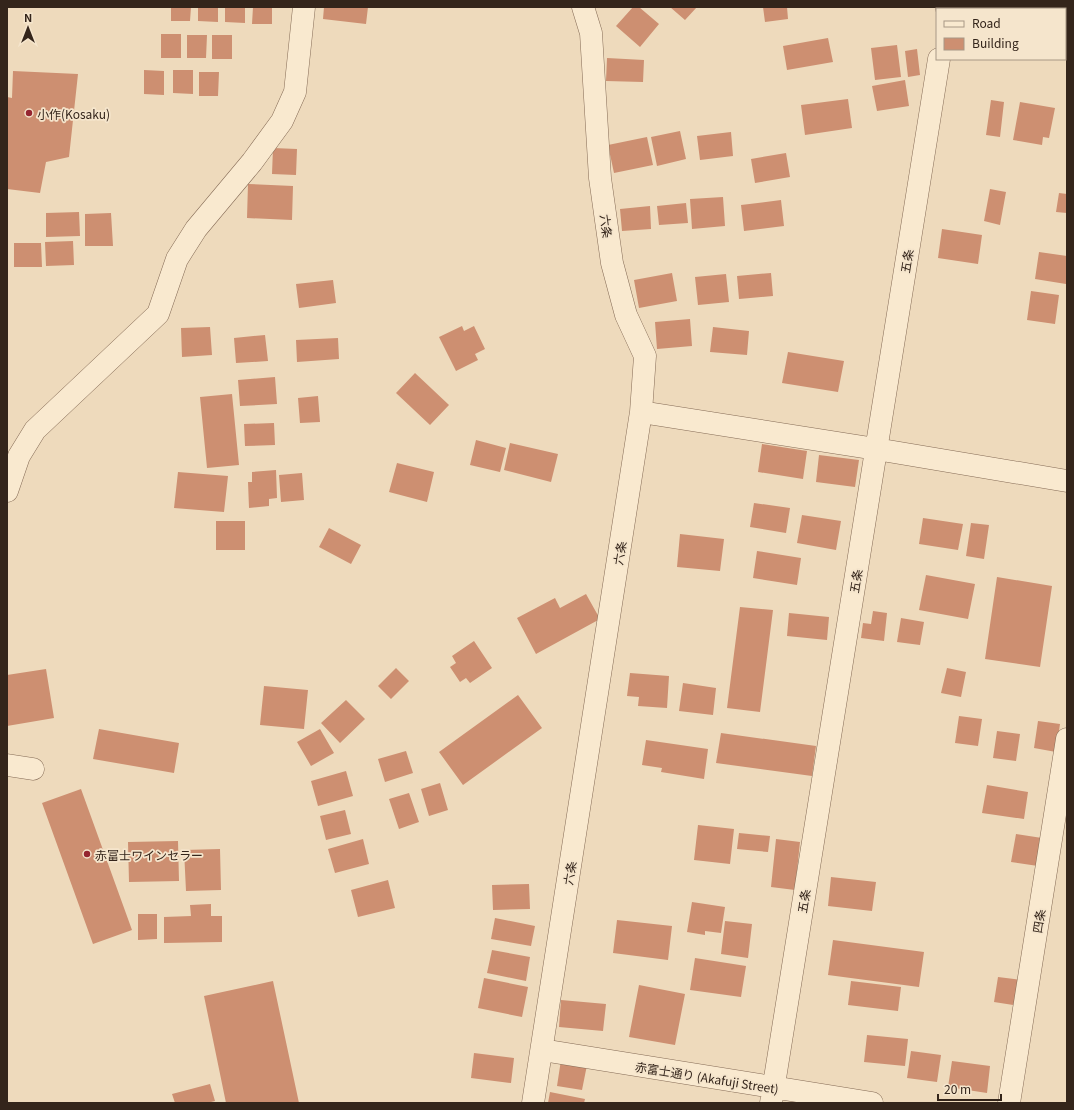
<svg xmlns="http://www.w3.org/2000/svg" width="1074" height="1110" font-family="Georgia,'Noto Sans JP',serif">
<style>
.building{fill:#cd8f71}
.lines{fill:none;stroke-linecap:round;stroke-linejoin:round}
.minor-casing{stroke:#856b56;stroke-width:23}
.minor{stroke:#f9e9cf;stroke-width:22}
.poi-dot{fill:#952530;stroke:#f5e5cc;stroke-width:1.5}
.labels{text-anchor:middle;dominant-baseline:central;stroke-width:3.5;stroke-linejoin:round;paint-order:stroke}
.poi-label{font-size:12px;fill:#34251b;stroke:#f5e5cc;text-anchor:start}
.street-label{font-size:12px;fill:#34251b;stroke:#f5e5cc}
</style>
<rect width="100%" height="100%" fill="#eedabc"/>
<path class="building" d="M171,7H191L190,21H171Z
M198,7H218V22L198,21Z
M225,7H245V23L225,22Z
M253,7H272V24H252Z
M324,7H368L366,24L323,19Z
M633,7H639L659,24L640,47L616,26Z
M670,7H697L685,20Z
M763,7H787L788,19L765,22Z
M977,7H997V9H985Z
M1041,7H1067V19L1065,18V9H1041Z
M161,34H181V58H161Z
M187,35H207L206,58H187Z
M212,35H232V59H212Z
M828,38L833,62L787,70L783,46Z
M897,45L901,77L875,80L871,48Z
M917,49L920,75L908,77L905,51Z
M607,58L644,60L643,82L606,81Z
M144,70L164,71V95L144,94Z
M173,70H193V94L173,93Z
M13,71L78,74L69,157L46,162L40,193L7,189V97L12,98Z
M199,72H219L218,96H199Z
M905,80L909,106L877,111L872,86Z
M848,99L852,128L805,135L801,105Z
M991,100L1004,102L1000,137L986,135Z
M1020,102L1055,108L1049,138L1043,137L1042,145L1013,140Z
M680,131L686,159L657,166L651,137Z
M731,132L733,156L700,160L697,136Z
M647,137L653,165L614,173L608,145Z
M273,148L297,149L296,175L272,174Z
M786,153L790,177L755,183L751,159Z
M248,184L293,186L292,220L247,218Z
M990,189L1006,192L1000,225L984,221Z
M1059,193L1067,194V213L1056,212Z
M723,197L725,226L692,229L690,199Z
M781,200L784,226L744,231L741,205Z
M686,203L688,223L659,225L657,206Z
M650,206L651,229L622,231L620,209Z
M79,212L80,236L46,237V213Z
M111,213L113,246H85V214Z
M942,229L982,235L978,264L938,258Z
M73,241L74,265L46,266L45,242Z
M14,243H41L42,267H14Z
M1039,252L1067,256L1066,284L1035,279Z
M672,273L677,301L639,308L634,280Z
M771,273L773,296L739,299L737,276Z
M726,274L729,302L698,305L695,277Z
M333,280L336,303L299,308L296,284Z
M1031,291L1059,295L1055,324L1027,320Z
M690,319L692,346L657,349L655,322Z
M462,326L464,331L474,326L485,349L475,354L478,360L456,371L439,337Z
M210,327L212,355L182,357L181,328Z
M713,327L749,331L747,355L710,352Z
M265,335L268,361L236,363L234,338Z
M338,338L339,359L297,362L296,340Z
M788,352L844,361L838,392L782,383Z
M415,373L449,405L430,425L396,393Z
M275,377L277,404L240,406L238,380Z
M232,394L239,465L207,468L200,397Z
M318,396L320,422L300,423L298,398Z
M274,423L275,445L245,446L244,424Z
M476,440L506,448L500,472L470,465Z
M510,443L558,454L551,482L504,470Z
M762,444L807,451L803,479L758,472Z
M819,455L859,460L855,487L816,482Z
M397,463L434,472L427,502L389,492Z
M276,470L277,498L269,499V506L249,508L248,482H252V472Z
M178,472L228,476L224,512L174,508Z
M302,473L304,500L281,502L279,475Z
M754,503L790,508L786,533L750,527Z
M802,515L841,521L836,550L797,543Z
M923,518L963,524L958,550L919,544Z
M216,521H245V550H216Z
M971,523L989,525L984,559L966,556Z
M329,528L361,545L351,564L319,547Z
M680,534L724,539L720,571L677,567Z
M757,551L801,558L797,585L753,578Z
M926,575L975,584L968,619L919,610Z
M997,577L1052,586L1040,667L985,659Z
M586,594L600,619L536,654L517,618L555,598L560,608Z
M740,607L773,610L760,712L727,708Z
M873,611L887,613L884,641L861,638L863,623L871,624Z
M789,613L829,617L827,640L787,636Z
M901,618L924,622L920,645L897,642Z
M474,641L492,668L470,683L466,678L460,682L450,667L456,663L452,656Z
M396,668L409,681L391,699L378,686Z
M947,668L966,672L961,697L941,693Z
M46,669L54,718L7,726V675Z
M630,673L669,676L667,708L638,706L639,697L627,696Z
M683,683L716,688L713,715L679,711Z
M264,686L308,690L304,729L260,725Z
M518,695L542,728L463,785L439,752Z
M346,700L365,719L340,743L321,723Z
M959,716L982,719L978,746L955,743Z
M1038,721L1060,724L1056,752L1034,748Z
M99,729L179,743L174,773L93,759Z
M320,729L334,753L311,766L297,742Z
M997,731L1020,734L1016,761L993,758Z
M721,733L816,746L812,776L716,763Z
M646,740L708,749L704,779L661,772L662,768L642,765Z
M406,751L413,773L385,782L378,759Z
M346,771L353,796L318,806L311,781Z
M440,783L448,810L429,816L421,789Z
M987,785L1028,792L1024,819L982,813Z
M81,789L132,930L93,944L42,803Z
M409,793L419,822L399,829L389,799Z
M345,810L351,834L326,840L320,816Z
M698,825L734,829L730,864L694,860Z
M739,833L770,836L768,852L737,849Z
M1016,834L1042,838L1038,866L1011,862Z
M363,839L369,864L335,873L328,849Z
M776,839L800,842L795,890L771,887Z
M178,841L179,881L129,882L128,842Z
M220,849L221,890L186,891L184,850Z
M831,877L876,882L872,911L828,906Z
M388,880L395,908L358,917L351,890Z
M529,884L530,909L493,910L492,885Z
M692,902L725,907L721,933L705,931V935L687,932Z
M211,904V916H222V942L164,943V917L191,916L190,905Z
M138,914H157V939L138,940Z
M495,918L535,926L531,946L491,939Z
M617,920L672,926L668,960L613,953Z
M725,921L752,924L748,958L721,954Z
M833,940L924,952L919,987L828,975Z
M492,950L530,957L526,981L487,973Z
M695,958L746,966L741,997L690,990Z
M998,977L1023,980L1020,1006L994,1002Z
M484,978L528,987L522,1017L478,1008Z
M273,981L299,1103H226L204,996Z
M851,981L901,987L898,1011L848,1005Z
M639,985L685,994L675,1045L629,1037Z
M561,1000L606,1004L603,1031L559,1027Z
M867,1035L908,1039L905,1066L864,1062Z
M911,1051L941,1055L937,1082L907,1078Z
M474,1053L514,1058L511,1083L471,1078Z
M561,1060L587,1065L582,1090L557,1086Z
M952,1061L990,1066L987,1093L948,1087Z
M210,1084L215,1101L207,1103H175L172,1094Z
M550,1092L585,1099L584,1103H548Z"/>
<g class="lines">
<defs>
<path id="minor" d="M947,9V7
M641,412L876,449L1067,481
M7,491L19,456L35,430L158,314L177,259L196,229L252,162L282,121L295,92L304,7
M7,765L33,769
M542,1050L872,1103
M533,1103L641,412L645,356L626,315L612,263L600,178L591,33L583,7
M771,1103L939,59
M1009,1103L1067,739"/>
</defs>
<use href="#minor" class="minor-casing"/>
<use href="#minor" class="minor"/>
</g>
<g class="poi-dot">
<circle cx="29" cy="113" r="4"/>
<circle cx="87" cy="854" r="4"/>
</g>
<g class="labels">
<g class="poi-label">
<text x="37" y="113">小作(Kosaku)</text>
<text x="95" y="854">赤富士ワインセラー</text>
</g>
<g class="street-label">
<text transform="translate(607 226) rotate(82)">六条</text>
<text transform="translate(906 261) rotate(-81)">五条</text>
<text transform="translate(619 553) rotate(-81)">六条</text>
<text transform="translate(855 581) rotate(-81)">五条</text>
<text transform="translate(569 873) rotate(-81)">六条</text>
<text transform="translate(803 901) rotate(-81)">五条</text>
<text transform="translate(1038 921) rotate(-81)">四条</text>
<text transform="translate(707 1077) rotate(9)">赤富士通り (Akafuji Street)</text>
</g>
</g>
<rect width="1074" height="1110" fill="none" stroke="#34251b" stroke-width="16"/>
<rect x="936" y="8" width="130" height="52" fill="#f5e5cc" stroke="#a89885"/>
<rect x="944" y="21" width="20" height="6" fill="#f9e9cf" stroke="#a89885"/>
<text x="972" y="28" font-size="12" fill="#34251b">Road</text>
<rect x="944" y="38" width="20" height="12" fill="#cd8f71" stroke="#a89885"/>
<text x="972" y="48" font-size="12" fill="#34251b">Building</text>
<g transform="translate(28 28)" stroke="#f5e5cc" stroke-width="3" paint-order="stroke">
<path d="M0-3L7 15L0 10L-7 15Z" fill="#34251b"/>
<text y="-6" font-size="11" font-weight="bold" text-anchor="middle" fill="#34251b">N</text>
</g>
<path d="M938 1094v6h63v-6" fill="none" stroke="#34251b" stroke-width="2"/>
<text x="944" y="1094" font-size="12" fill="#34251b" stroke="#f5e5cc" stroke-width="3" paint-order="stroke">20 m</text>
</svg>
